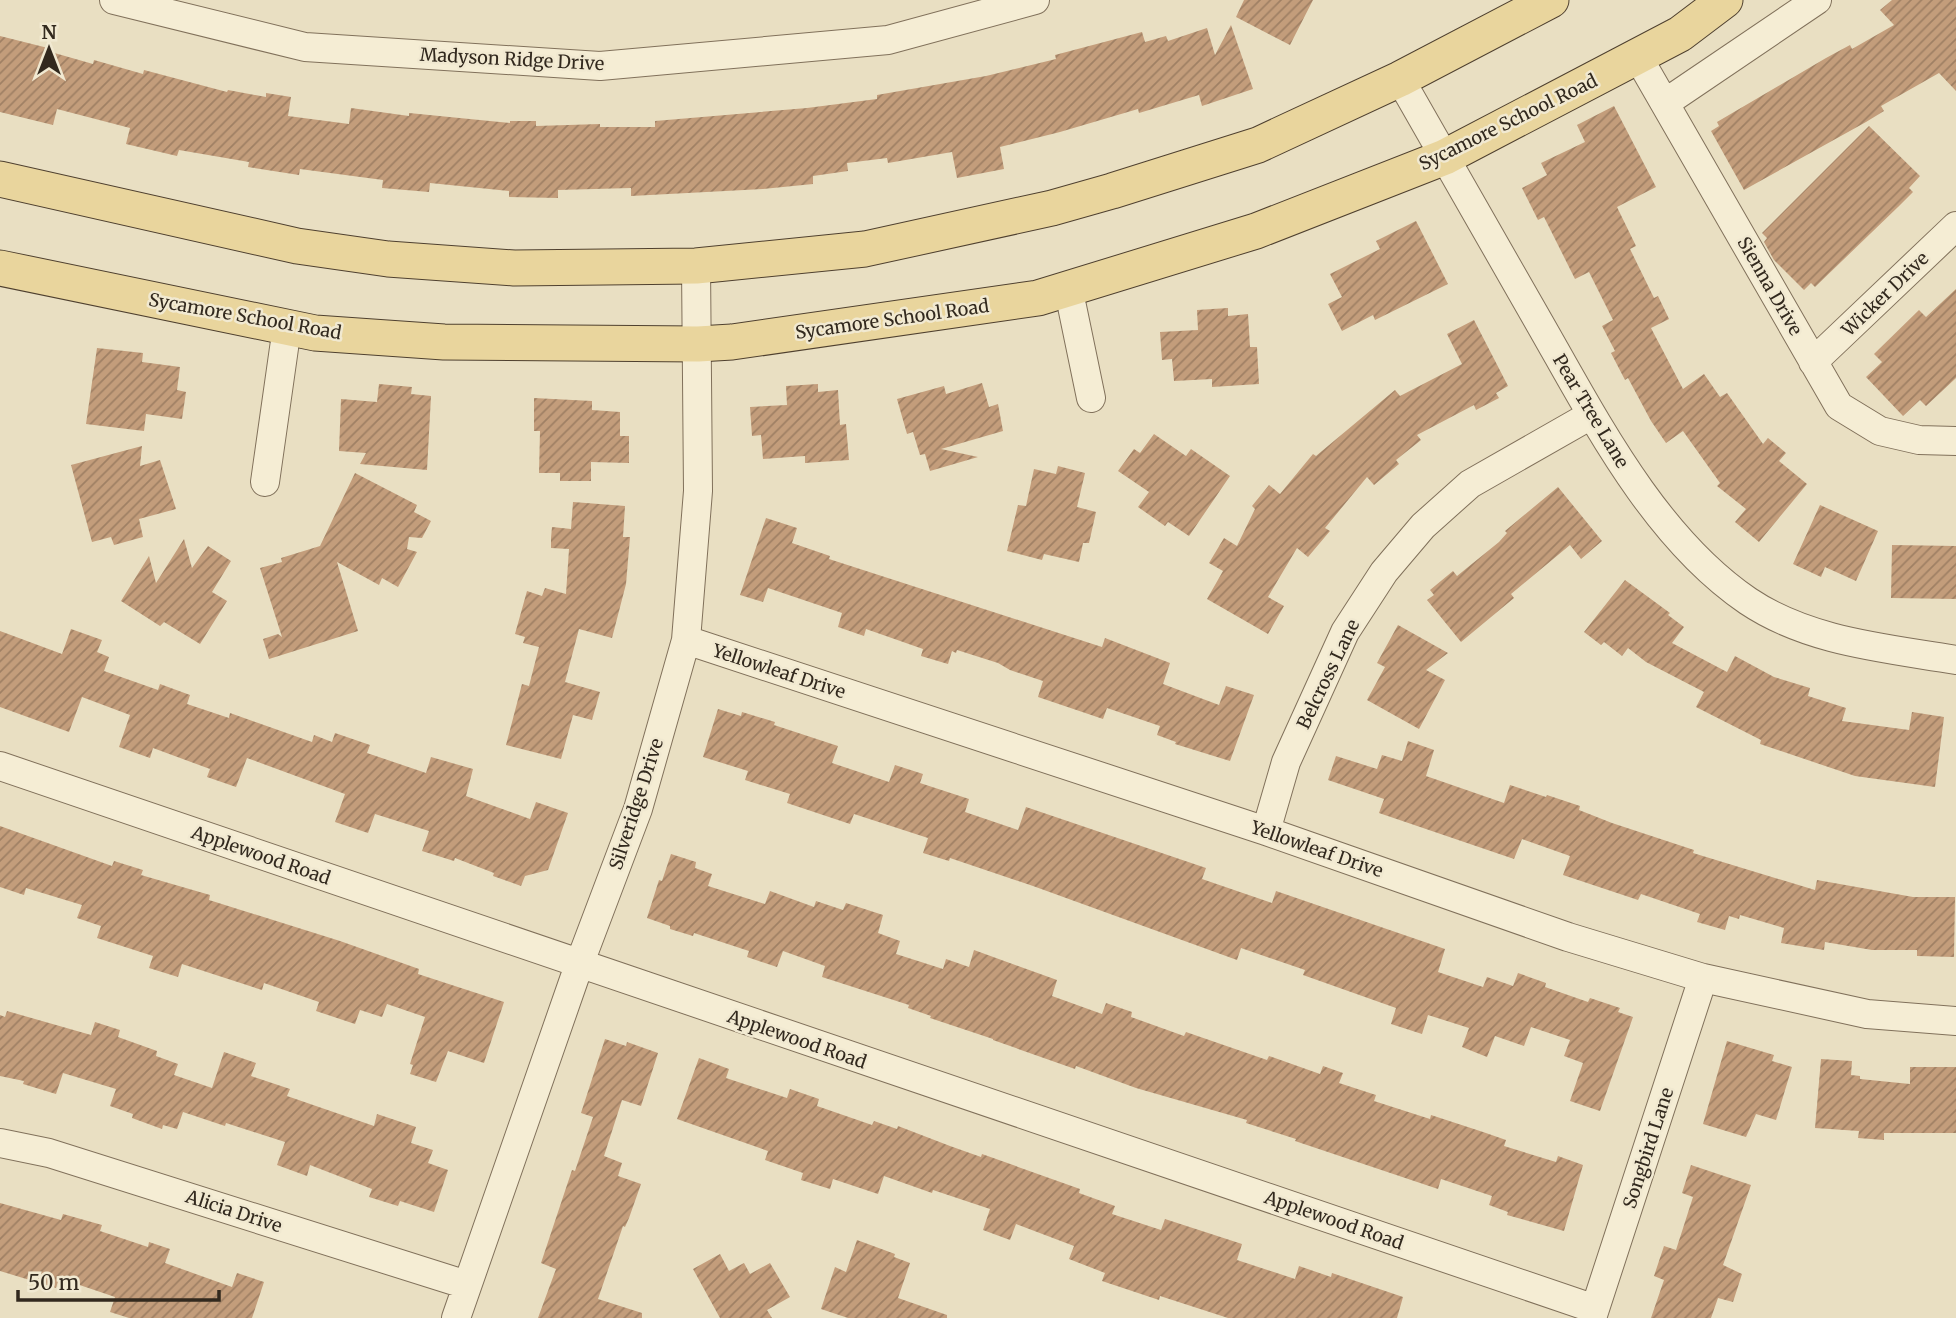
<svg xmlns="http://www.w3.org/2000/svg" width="1956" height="1318" font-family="Merriweather,serif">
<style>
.building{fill:url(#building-hatch)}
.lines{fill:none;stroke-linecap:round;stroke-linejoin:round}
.minor-casing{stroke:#81715b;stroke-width:30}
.major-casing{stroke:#4f402f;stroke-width:37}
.minor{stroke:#f5edd4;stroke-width:28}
.major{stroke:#e9d59d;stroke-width:35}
.labels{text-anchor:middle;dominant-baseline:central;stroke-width:5;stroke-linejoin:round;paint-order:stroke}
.street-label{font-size:18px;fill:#32291e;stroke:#f1e9d1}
</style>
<defs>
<pattern id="building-hatch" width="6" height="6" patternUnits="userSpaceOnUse" patternTransform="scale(1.75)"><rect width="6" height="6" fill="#c39d7b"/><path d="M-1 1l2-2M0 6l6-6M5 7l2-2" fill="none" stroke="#9f8064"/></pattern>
</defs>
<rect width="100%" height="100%" fill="#e9dfc2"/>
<path class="building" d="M1244,0H1313L1290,45L1236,17Z
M1892,0H1956V91L1939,73L1881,106L1884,111L1866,122L1744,190L1711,131L1719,126L1717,122L1826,58L1850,45L1852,49L1894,25L1880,10Z
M1231,25L1253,89L1202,106L1199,95L1139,113L1138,109L1060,132L1000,147L1004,169L957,178L952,152L888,163L887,158L847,163L848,171L813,176V184L763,189L631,196V188L558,190V198L509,197V191L430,183L429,192L382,188L383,180L300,169L299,175L248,167L249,162L179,150L177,156L126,144L130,128L57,109L53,125L0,112V36L52,49L51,52L93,64L94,60L143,74L144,70L227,92L228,90L266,97V93L291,97L288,116L349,124L351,108L409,116V113L510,123V121H536V126L600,124V127H655V121L807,108L877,99V95L986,76L1056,59L1055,55L1142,32L1145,42L1166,36L1168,41L1207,28L1215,55Z
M1614,106L1656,187L1617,207L1636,246L1630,249L1654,298L1658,296L1669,319L1651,328L1683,389L1704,374L1720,397L1727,393L1763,444L1768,438L1786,453L1779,461L1807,484L1759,542L1735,522L1746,509L1717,486L1720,483L1683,431L1666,443L1651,421L1628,378L1625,380L1611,353L1615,351L1602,326L1613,320L1589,272L1575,279L1544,217L1538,220L1522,188L1547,175L1541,163L1585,142L1577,125Z
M1869,126L1920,176L1909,188L1913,192L1898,207L1815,287L1811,283L1804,290L1774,260L1764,242L1767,238L1762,233Z
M1416,221L1448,284L1375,320L1373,315L1342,331L1328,304L1342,297L1330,274L1380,249L1376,241Z
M1956,289V378L1926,406L1920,400L1903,416L1866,377L1882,362L1874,354L1919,310L1926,317Z
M1228,308V316L1248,314L1250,347H1257L1259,384L1212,387V379L1174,381L1172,359L1162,360L1160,332L1198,330L1197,310Z
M1474,320L1508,386L1496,393L1499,398L1476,410L1474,405L1417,435L1421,440L1396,460L1399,464L1374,485L1367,477L1325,528L1330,531L1308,557L1297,548L1268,597L1284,606L1268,634L1207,599L1223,571L1209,563L1224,538L1237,546L1255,509L1252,506L1269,485L1280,494L1313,454L1316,456L1395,390L1400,396L1462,364L1447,334Z
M97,348L143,353L142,362L180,367L177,390L186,392L182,419L146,414L144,431L86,424Z
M982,383L989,407L998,404L1003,431L941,449L978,457L930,471L925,454L920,455L913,432L907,434L897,399L944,386L946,394Z
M379,384L412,387L411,394L431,396L427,470L360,464L366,453L339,451L341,399L377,402Z
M818,384V392L838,390L840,425L846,424L849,460L805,463V456L763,459L761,435L752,436L750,407L787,405L786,386Z
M534,398L592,401V410L620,412V436H629V463L591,462V481H560V473H539L540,431H534Z
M1154,434L1186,456L1191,449L1230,476L1189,536L1168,522L1165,526L1138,507L1149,492L1118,471L1134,449L1140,453Z
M142,446L140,466L160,460L176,509L139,519L143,537L114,545L111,537L92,542L71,465Z
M1058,466L1085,473L1077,507L1096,512L1089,543H1083L1079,562L1044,554L1042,560L1007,551L1018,505L1026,506L1034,469L1056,474Z
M355,473L417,505L414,512L431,521L422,538L409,537L407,549L417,552L398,587L382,578L379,585L337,562L358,631L269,659L263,639L278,634L282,637L260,568L282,562L281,558L320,546Z
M1558,487L1602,541L1581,559L1570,545L1511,594L1514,598L1461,642L1427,600L1434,595L1430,590L1453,571L1457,576L1499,542L1507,533L1505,531Z
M573,502L625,506L623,537H630L626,584L612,638L579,629L565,682L600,692L592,720L573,715L561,759L506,745L522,684L529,686L539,647L523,643L525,637L515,634L527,591L542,596L545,588L566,594L569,549L551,548V538L552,527L571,529Z
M1820,505L1878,531L1856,581L1825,567L1821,577L1793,564Z
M766,518L797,528L792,543L830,556L829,559L1102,647L1105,638L1170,663L1163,684L1219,705L1226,686L1254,695L1230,761L1175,744L1176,742L1157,735L1160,726L1107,708L1103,719L1038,697L1043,681L1010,670L998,663L957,650L956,653L952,651L948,664L921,656L923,649L866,629L864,636L838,627L842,613L768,588L763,602L740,595Z
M184,539L192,568L208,546L231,561L212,592L227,601L200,644L164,622L160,626L121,601L149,556L156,583Z
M1892,545L1956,546V599L1891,598Z
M1625,580L1670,613L1668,615L1684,627L1672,643L1727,672L1735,656L1774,677L1810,688L1808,696L1846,708L1842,721L1909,730L1912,712L1944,717L1935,787L1855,776L1760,744L1761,740L1696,707L1704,692L1646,662L1628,648L1622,656L1604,642L1601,645L1584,632Z
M1398,625L1448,653L1426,670L1445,680L1419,729L1367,700L1385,667L1377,663Z
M71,629L102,640L97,652L109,657L104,671L158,690L160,684L190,695L187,704L229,718L230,713L312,742L314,735L332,742L335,733L370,745L367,753L426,773L431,757L473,769L466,796L530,819L536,802L568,813L548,870L525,876L521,886L493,876L494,873L455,858L454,861L422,851L429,831L375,814L368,833L335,822L345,794L247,758L236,787L207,777L210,769L153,748L150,758L119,747L130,715L82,697L69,732L0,707V631L62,654Z
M718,709L741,716L742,712L775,722L774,725L838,746L832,763L889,782L895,765L923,774L920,783L969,799L965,812L1018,830L1026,807L1206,868L1202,879L1272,903L1276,891L1445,949L1438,972L1483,987L1487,977L1513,986L1518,973L1546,983L1545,987L1588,1002L1590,998L1620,1008L1618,1012L1633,1017L1600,1111L1570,1101L1583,1063L1564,1056L1570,1040L1531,1027L1524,1046L1495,1036L1487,1057L1462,1047L1469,1028L1428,1015L1422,1034L1391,1024L1396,1008L1303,975L1305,970L1241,948L1237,960L1033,886L950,858L949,861L923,853L928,838L854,814L850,824L787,803L790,794L745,780L748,771L703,757Z
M1408,741L1434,750L1426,776L1504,803L1510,785L1546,797L1547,795L1580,806L1579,810L1612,823L1694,850L1693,853L1815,890L1817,880L1913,897H1955L1954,957L1917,956V950H1872L1825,942L1824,950L1781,943L1784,928L1740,915L1739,919L1729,916L1725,930L1697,922L1700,914L1641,894L1638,900L1563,875L1570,856L1522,839L1514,859L1379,813L1384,799L1328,780L1336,756L1377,769L1382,755L1402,761Z
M0,826L112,866L114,861L143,870L141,875L210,895L209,900L340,941L419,969L418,974L504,1002L484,1063L448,1051L436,1082L410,1074L413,1065L410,1064L425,1017L387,1004L382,1017L360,1010L355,1024L316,1011L319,1002L264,983L262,990L182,964L178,977L149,968L153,956L97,938L101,926L77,918L82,905L26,888L24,895L0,887Z
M671,854L696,862L695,868L712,874L708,886L765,904L770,891L814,907L816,901L843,910L846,903L883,915L878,933L900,941L896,954L943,969L946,959L969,967L974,950L1057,980L1052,996L1102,1014L1106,1003L1132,1012L1131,1017L1184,1036L1186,1032L1267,1060L1269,1056L1320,1074L1323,1066L1343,1073L1339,1083L1376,1095L1374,1101L1430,1119L1431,1115L1483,1132L1506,1140L1504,1146L1556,1162L1558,1156L1583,1165L1564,1231L1507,1215L1508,1212L1489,1205L1492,1196L1441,1179L1438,1189L1295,1141L1296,1139L1246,1123L1247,1120L1136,1088L1076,1066L1075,1069L993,1040V1039L930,1018L931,1016L908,1008L909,1005L822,977L825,966L783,951L777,967L747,957L749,951L694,933L693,936L670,929V926L647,918L659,880L662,881Z
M7,1011L91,1035L95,1022L120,1030L118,1037L157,1051L156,1056L178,1064L174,1075L212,1088L224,1052L256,1063L251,1076L290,1089L287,1096L374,1126L377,1114L416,1127L411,1143L433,1150L428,1163L448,1170L434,1212L400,1201L398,1206L369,1197L372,1189L310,1165L307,1176L277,1165L285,1142L226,1123L225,1126L183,1112L177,1129L163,1125L162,1129L132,1118L133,1114L110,1106L116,1089L63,1073L56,1094L23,1084L24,1081L0,1076V1015L5,1017Z
M605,1039L626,1046L627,1042L658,1053L641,1106L622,1100L604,1156L622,1163L618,1176L641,1184L629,1218L625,1227L623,1226L598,1299L642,1313V1318H538L556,1269L541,1263L572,1170L575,1171L593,1117L581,1113Z
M1727,1041L1774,1055L1772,1061L1792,1067L1776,1120L1756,1114L1746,1137L1703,1124Z
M699,1058L729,1069L726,1078L787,1098L790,1089L819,1099L817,1106L872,1125L874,1121L897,1129L898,1126L950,1146L981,1157L982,1154L1080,1189L1079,1193L1115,1206L1112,1214L1161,1230L1165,1219L1242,1244L1237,1260L1295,1279L1299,1266L1331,1277L1332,1273L1403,1297L1397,1318H1228L1160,1296L1159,1300L1102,1281L1105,1273L1069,1259L1074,1246L1016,1224L1010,1240L983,1230L990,1209L933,1190L932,1193L884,1176L878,1194L833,1179L830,1189L801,1180L803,1173L765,1160L768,1151L677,1119Z
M1821,1059L1852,1061L1851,1075L1860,1076V1079L1910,1084V1067H1956V1133H1884V1140L1858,1138L1859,1131L1815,1128Z
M1691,1165L1751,1185L1723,1265L1742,1274L1733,1302L1718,1298L1711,1318H1651L1664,1280L1654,1276L1664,1246L1676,1250L1693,1197L1682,1193Z
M0,1203L61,1220L63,1214L102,1225L100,1231L148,1247L149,1242L170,1249L165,1263L232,1287L237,1273L264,1282L252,1318H129L110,1312L115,1297L59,1278L56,1288L0,1271Z
M857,1240L895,1254L894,1257L910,1263L898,1298L947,1315V1318H848L821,1309L835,1267L846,1272Z
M720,1254L729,1271L744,1263L750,1274L770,1263L790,1297L767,1310L772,1318H720L693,1269Z"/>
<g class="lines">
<defs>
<path id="minor" d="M114,0L305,47L600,66L888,40L1035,0
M1638,57L1839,406L1880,431L1919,440L1956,441
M1400,79C1447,161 1493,242 1540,324C1595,420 1654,537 1748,601C1809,642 1886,648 1956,660
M1665,103L1817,0
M1068,287L1091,398
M1813,362L1956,226
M265,482L287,327
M686,640L1266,831L1568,937L1703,978L1867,1014L1956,1021
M0,766L1595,1309
M1266,831L1286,762L1345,632L1384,572L1423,526L1470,484L1591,415
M0,1143L49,1153L467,1285
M456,1318L579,965L638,809L686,640L698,491L696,266
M1592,1318L1703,978"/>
<path id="major" d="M0,179L297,246L388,259L514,268L696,266L865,249L1052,208L1112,191L1258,145L1400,79L1551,0
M0,268L315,333L444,342L698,344L732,342L1038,298L1256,231L1445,157L1680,34L1725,0"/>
</defs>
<use href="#minor" class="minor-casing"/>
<use href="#major" class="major-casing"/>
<use href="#minor" class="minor"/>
<use href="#major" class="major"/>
</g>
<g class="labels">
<g class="street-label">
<text transform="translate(512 59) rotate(3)">Madyson Ridge Drive</text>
<text transform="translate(1508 122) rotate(-26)">Sycamore School Road</text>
<text transform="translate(1770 286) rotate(60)">Sienna Drive</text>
<text transform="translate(1885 294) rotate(-44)">Wicker Drive</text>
<text transform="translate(245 316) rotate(10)">Sycamore School Road</text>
<text transform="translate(892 319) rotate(-8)">Sycamore School Road</text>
<text transform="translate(1591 411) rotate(59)">Pear Tree Lane</text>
<text transform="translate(779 671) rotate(18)">Yellowleaf Drive</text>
<text transform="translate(1328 674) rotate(-64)">Belcross Lane</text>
<text transform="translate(636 804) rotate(-72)">Silveridge Drive</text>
<text transform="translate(1317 849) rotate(19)">Yellowleaf Drive</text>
<text transform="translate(261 855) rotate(19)">Applewood Road</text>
<text transform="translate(797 1039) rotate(19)">Applewood Road</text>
<text transform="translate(1648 1148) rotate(-72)">Songbird Lane</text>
<text transform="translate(234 1211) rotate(18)">Alicia Drive</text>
<text transform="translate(1334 1220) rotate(19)">Applewood Road</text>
</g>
</g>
<g transform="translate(49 49)" stroke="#f1e9d1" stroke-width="5" paint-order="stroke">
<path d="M0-5L12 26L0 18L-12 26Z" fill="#32291e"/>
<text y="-10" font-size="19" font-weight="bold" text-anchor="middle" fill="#32291e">N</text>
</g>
<path d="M18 1290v10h201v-10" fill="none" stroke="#32291e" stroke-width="3.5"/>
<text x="28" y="1290" font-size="21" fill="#32291e" stroke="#f1e9d1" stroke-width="5" paint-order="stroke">50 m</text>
</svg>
